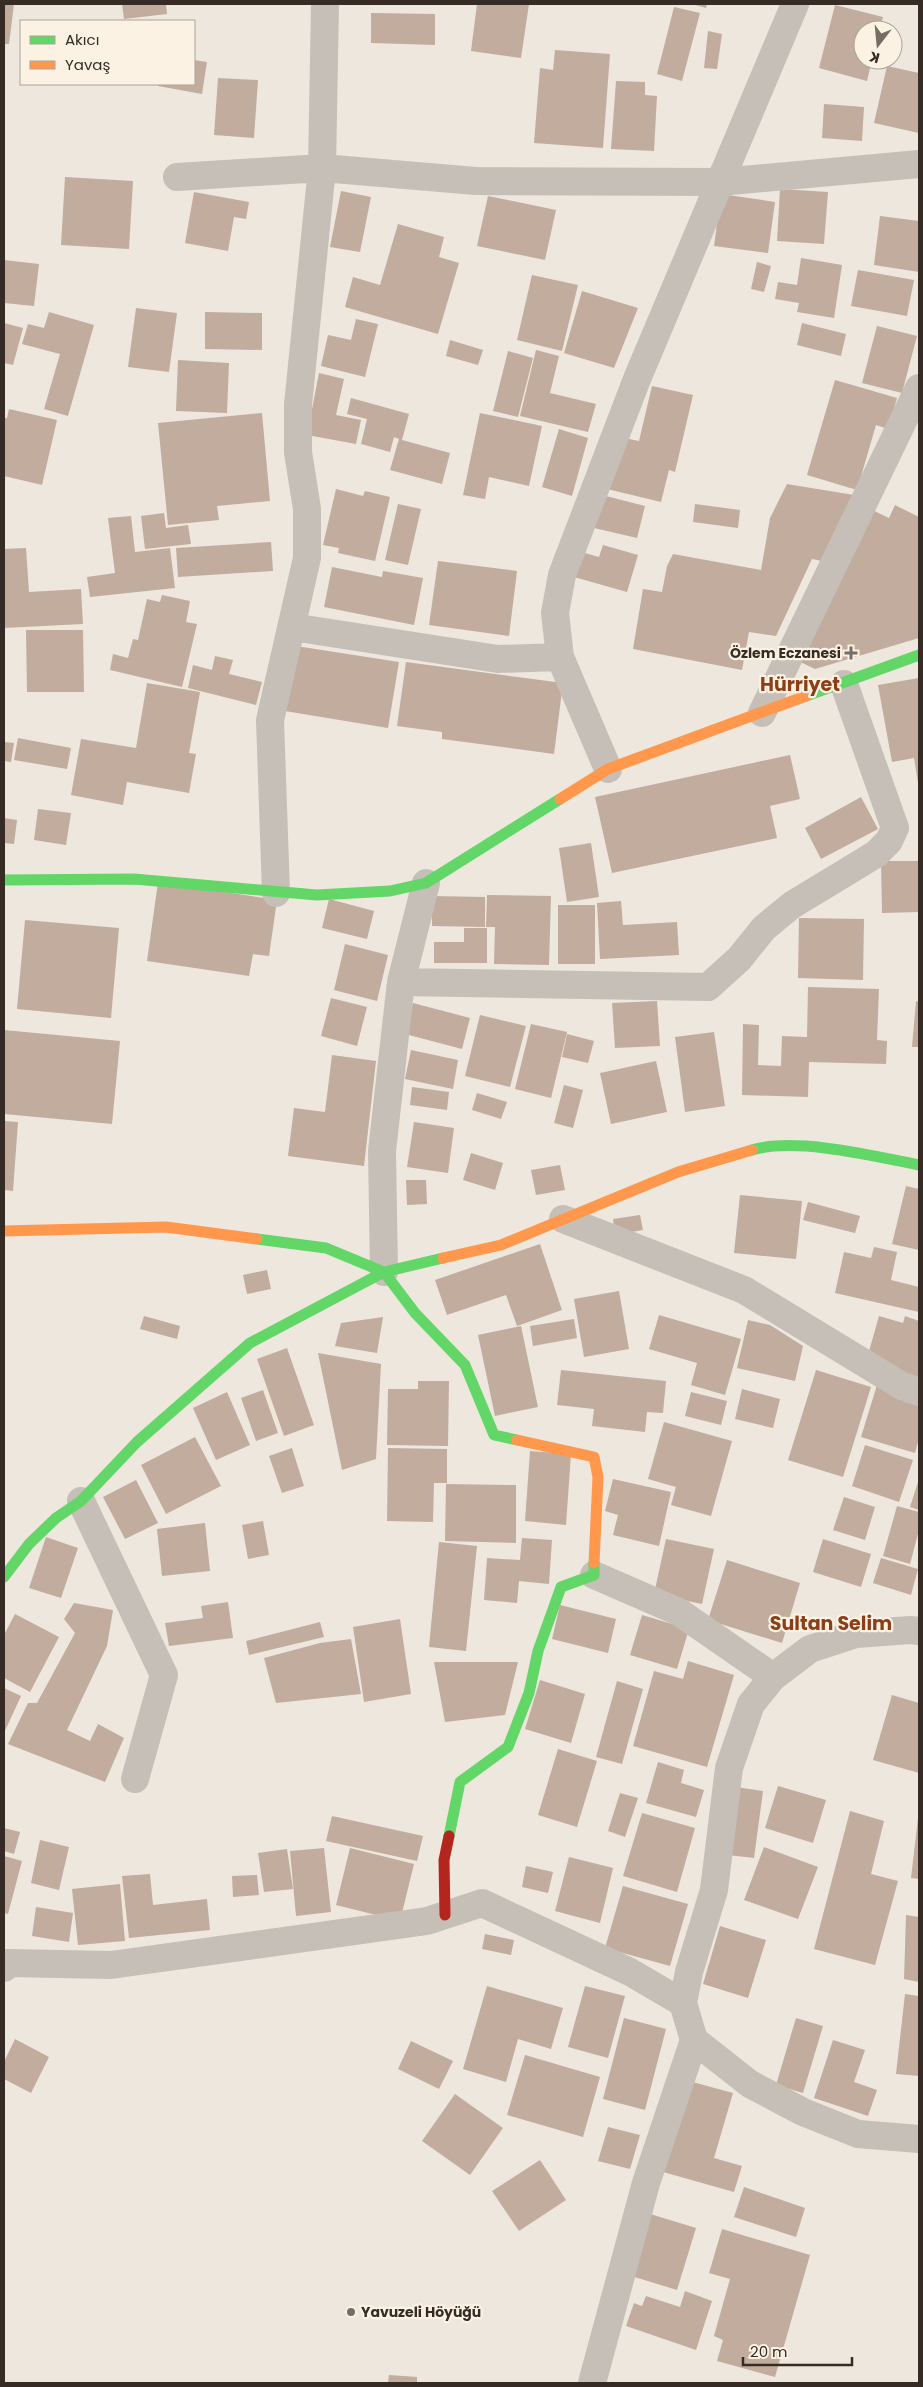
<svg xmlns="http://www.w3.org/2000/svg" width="923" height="2387" font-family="Poppins,sans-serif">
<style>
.building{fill:#c2ac9e}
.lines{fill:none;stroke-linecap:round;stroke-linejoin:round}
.street{stroke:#c5bfb7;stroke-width:28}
.fast{stroke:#63d668;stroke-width:11}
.slow{stroke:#ff974d;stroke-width:11}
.jam{stroke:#b3261e;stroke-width:11}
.poi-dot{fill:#766d65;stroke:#fbf2e4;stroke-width:2}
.labels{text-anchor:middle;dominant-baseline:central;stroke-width:4.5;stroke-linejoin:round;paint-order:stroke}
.poi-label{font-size:14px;font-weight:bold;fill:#362c25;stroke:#fbf2e4;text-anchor:end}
.district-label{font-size:19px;font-weight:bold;fill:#8c3e17;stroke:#fbf2e4}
</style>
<rect width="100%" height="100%" fill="#ede7dd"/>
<path class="building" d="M4,4H14L9,44H4Z
M122,4H166L167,14L124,19Z
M477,4H529L521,58L471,51Z
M692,4H707L706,8Z
M835,5L883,17L879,30H863V60H872L867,81L819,68Z
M674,7L700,13L682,81L657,74Z
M371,13L435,14V45L371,43Z
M708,31L722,34L717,69L704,68Z
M555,50L610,54L603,148L534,143L540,68L553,70Z
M194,60L207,62L202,94L158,86V84H194Z
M887,66L919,73V133L874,123Z
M218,78L258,80L254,138L214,135Z
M616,81L645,82V95L657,96L654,151L611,149Z
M824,104L864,107L862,141L822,138Z
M65,177L133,181L129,249L61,245Z
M780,189L828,192L824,244L777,241Z
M341,191L371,197L360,252L330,247Z
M194,192L249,202L246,219L234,217L228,251L185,243Z
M721,194L775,202L768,253L714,246Z
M488,196L556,210L545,260L477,246Z
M880,216L919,221V272L874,265Z
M398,224L444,237L439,257L459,263L438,334L345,307L353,277L380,285Z
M801,258L842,265L834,318L797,312L799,303L775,299L778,282L797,285Z
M4,260L39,264L34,306L4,303Z
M757,262L771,266L764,292L751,289Z
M858,270L914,280L907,316L851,306Z
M532,275L578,285L562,351L517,340Z
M582,291L638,308L614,368L564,353Z
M136,308L177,313L169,372L128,367Z
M49,312L94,325L68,416L44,409L60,354L22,344L28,324L44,328Z
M205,312L262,313V350L205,349Z
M356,319L378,324L365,377L321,366L328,335L351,340Z
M4,323L23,328L13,365L4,363Z
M802,323L846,334L841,356L797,345Z
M877,326L917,336L902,393L862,383Z
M450,340L483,350L478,365L446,356Z
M536,350L559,356L550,393L596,404L588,432L520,416Z
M508,351L533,358L518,417L493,411Z
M178,360L229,363L227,413L176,411Z
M319,373L344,379L336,415L361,420L356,444L307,435Z
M835,380L897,398L888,429L876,425L857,490L807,475Z
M652,386L693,395L675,472L669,470L661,502L607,489L619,437L639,441Z
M351,398L409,414L402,440L450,453L442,484L390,470L399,439L394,437L390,452L361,444L367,419L347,414Z
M9,409L57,420L42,485L4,476V418H7Z
M262,413L270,501L217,506L219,520L168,525L158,423Z
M480,413L542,426L529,486L489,477L485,499L463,495Z
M559,429L588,438L572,496L542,487Z
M787,484L854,495L822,561L812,559L776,636L749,632L742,670L633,649L643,589L662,592L667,566L673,554L761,570L770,518Z
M336,489L363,496L365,491L390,497L375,561L338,553L339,548L323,545Z
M602,495L645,506L637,538L594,528Z
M398,504L421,509L408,565L385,560Z
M695,504L740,510L738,528L693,522Z
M895,505L919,517V638L815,669L792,658L866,507L889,518Z
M164,513L166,528L188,525L191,544L145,549L141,516Z
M131,516L135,552L170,548L175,588L90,597L87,577L115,573L108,518Z
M271,542L273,571L178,577L176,548Z
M603,545L638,555L627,592L574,577L581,552L599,557Z
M26,548L29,592L81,589L83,624L4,628V549Z
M438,561L517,571L509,636L429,625Z
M332,567L382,577L383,571L423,578L414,625L324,607Z
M162,595L190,601L186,622L197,624L182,687L110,670L113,654L128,658L133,639L138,640L147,599L160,602Z
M26,630H83L84,692H27Z
M296,646L399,662L388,728L285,711Z
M215,656L233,660L229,674L262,682L256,705L188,688L193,665L212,670Z
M406,662L563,683L554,754L442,739V732L397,726Z
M919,678V783H918L914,758L892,762L878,685Z
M147,683L200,692L189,753L196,754L189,793L127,782L123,805L71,795L81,739L136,748Z
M18,738L71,748L67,769L14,760Z
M4,742L14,743L11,762L4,761Z
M790,755L800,799L770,806L777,838L612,873L595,797Z
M861,797L878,829L821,859L805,828Z
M38,809L71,813L66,845L34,840Z
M4,818L17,820L14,844L4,843Z
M591,843L599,897L567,902L559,848Z
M881,861H919V912L882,913Z
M158,882L277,900L269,956L253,954L249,976L147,961Z
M487,895L551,896L549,965L494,964L495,927H486Z
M432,896L485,897V927L432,926Z
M329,899L374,911L367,939L322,928Z
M621,901L623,925L677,922L679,955L600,959L597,903Z
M558,905H595V964H558Z
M799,918L864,919L863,980L798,978Z
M25,920L119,928L111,1018L17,1009Z
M464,928H487V963H434V942H464Z
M345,944L388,955L377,1001L334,990Z
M808,987L879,989L877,1040L887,1041L886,1064L809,1062L808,1097L742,1095L743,1024L759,1025L758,1065L781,1066L782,1036L807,1037Z
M331,998L367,1007L357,1046L321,1036Z
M657,1001L660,1046L615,1048L612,1003Z
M916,1001L919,1002V1047H912Z
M413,1003L470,1018L462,1049L405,1034Z
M480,1015L526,1026L510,1087L465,1076Z
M531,1024L567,1032L551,1098L515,1089Z
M4,1030L120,1041L112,1124L4,1114Z
M714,1032L725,1106L685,1112L675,1037Z
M567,1034L594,1041L588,1063L562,1057Z
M411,1050L458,1060L453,1089L405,1079Z
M332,1055L376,1061L364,1166L288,1156L294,1108L325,1112Z
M656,1061L667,1112L611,1124L600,1073Z
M564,1085L583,1090L573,1128L554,1123Z
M412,1087L449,1092L447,1110L410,1105Z
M477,1093L507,1102L501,1119L472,1110Z
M4,1121L18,1122L13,1191L4,1190Z
M414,1122L454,1128L448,1173L407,1167Z
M471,1153L503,1163L495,1190L463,1180Z
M560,1165L565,1190L536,1195L531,1170Z
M406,1180H426L427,1204L407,1205Z
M906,1186L919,1189V1250L892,1244Z
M740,1195L802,1201L796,1259L734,1253Z
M808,1202L860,1216L855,1233L803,1220Z
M640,1215L643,1230L615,1235L613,1219Z
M540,1244L562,1310L517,1326L506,1295L447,1315L435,1280Z
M874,1247L897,1252L891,1280L919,1287V1312L835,1293L844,1252L871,1258Z
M267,1270L271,1289L247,1294L243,1275Z
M619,1291L629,1349L584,1357L574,1299Z
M659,1315L741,1339L725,1395L691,1385L697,1363L649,1349Z
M144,1316L180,1326L177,1339L140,1329Z
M879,1316L903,1323L905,1316L919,1321V1377L866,1362Z
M383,1317L377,1353L335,1346L341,1323Z
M574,1319L577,1338L533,1346L530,1326Z
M748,1320L770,1325L803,1346L795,1381L737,1368Z
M521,1326L538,1407L495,1416L478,1335Z
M287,1348L314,1425L284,1436L257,1359Z
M318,1353L381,1364L376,1459L342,1470Z
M561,1370L666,1381L663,1413L647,1412L645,1432L592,1426L594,1409L557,1405Z
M816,1370L871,1387L843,1477L788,1460Z
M418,1381H449L448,1446L387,1445L388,1389H418Z
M877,1385L919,1398V1438L915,1453L861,1437Z
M742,1389L780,1399L773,1428L735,1419Z
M263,1390L278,1433L256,1441L241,1398Z
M227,1392L250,1445L216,1460L193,1408Z
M691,1392L727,1401L721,1425L685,1416Z
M664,1422L732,1441L711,1516L671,1505L676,1487L648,1479Z
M195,1437L221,1486L166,1514L141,1465Z
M865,1445L913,1460L899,1502L852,1486Z
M292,1448L304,1486L282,1493L269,1456Z
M388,1448L447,1449V1483H434L433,1522L387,1521Z
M530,1451L571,1454L566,1525L525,1521Z
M613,1479L671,1492L659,1546L613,1535L618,1515L605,1511Z
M919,1479V1510L910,1507Z
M136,1480L158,1523L125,1539L103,1497Z
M446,1484L516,1485V1543L445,1541Z
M844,1497L875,1507L865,1540L833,1530Z
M897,1506L919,1512V1530L910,1564L883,1556Z
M263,1521L269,1555L248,1559L242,1525Z
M205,1523L210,1571L162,1576L157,1529Z
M46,1537L78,1548L61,1598L29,1588Z
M522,1538L552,1540L549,1584L519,1581L517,1603L484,1600L487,1558L520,1560Z
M666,1539L714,1549L702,1604L654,1594Z
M823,1539L871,1554L861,1587L813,1572Z
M439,1542L477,1546L466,1651L429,1647Z
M881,1558L918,1569L911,1595L873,1583Z
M727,1560L800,1583L782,1643L708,1620Z
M228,1602L233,1638L169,1646L165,1623L203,1618L201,1606Z
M74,1603L113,1610L107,1646L67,1730L90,1741L98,1724L124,1738L105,1782L8,1744L28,1703H37L75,1633L64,1619Z
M560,1605L616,1619L608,1653L552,1639Z
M15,1614L59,1637L30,1692L4,1678V1635Z
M642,1615L689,1629L677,1669L630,1655Z
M400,1619L411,1694L364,1702L353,1627Z
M320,1622L324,1637L249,1655L246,1641Z
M351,1639L361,1694L276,1703L264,1658L320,1643Z
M688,1661L734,1675L707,1767L633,1746L654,1671L683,1679Z
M434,1662H518L505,1715L445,1722Z
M540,1680L585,1694L571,1743L525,1729Z
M617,1681L643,1689L622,1764L596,1757Z
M4,1688L21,1696L4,1733Z
M892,1695L919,1703V1773L873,1760Z
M558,1749L597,1761L577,1827L538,1815Z
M658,1762L684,1770L681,1783L704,1790L696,1817L646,1803Z
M778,1786L826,1800L813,1843L765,1828Z
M736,1787L763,1791L754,1858L728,1855Z
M620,1793L638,1798L625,1837L608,1831Z
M850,1811L884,1821L871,1874L898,1881L875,1965L814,1949Z
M642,1813L695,1828L677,1892L623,1876Z
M332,1816L423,1836L417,1861L326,1841Z
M918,1818H919V1879L911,1878Z
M4,1828L20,1832L14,1854L4,1851Z
M40,1840L69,1847L59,1890L31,1883Z
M764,1847L818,1867L798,1919L744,1900Z
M324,1848L331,1912L296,1916L290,1851Z
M350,1848L414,1864L400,1921L336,1905Z
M287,1849L293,1889L264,1892L258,1853Z
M4,1856L22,1861L8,1914L4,1913Z
M569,1857L613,1868L600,1923L555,1911Z
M526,1866L553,1872L548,1893L522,1887Z
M150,1874L153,1905L207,1899L210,1930L129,1938L122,1876Z
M257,1875L259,1895L233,1897L232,1876Z
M120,1884L125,1941L78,1945L72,1889Z
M623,1886L688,1904L670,1966L605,1948Z
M36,1907L73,1913L69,1942L32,1936Z
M906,1915L919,1917V1982L904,1979Z
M720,1926L766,1940L748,1998L703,1984Z
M485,1934L514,1940L511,1955L482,1949Z
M487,1986L563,2008L551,2049L518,2039L506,2082L463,2069Z
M585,1986L625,1996L608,2058L568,2047Z
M905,1994L919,1996V2076L896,2074Z
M624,2018L666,2029L645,2110L603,2099Z
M796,2018L823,2026L803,2093L776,2085Z
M15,2039L49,2057L31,2093L4,2079V2062Z
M833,2040L865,2050L854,2082L877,2090L868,2116L814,2098Z
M411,2041L453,2061L439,2089L398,2069Z
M525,2055L600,2077L583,2137L507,2115Z
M689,2081L733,2093L714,2158L742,2166L734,2192L663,2172Z
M455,2094L503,2128L470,2175L422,2141Z
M608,2127L640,2135L630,2169L598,2161Z
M540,2160L566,2200L519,2231L492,2191Z
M744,2187L805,2208L796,2237L734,2217Z
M647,2213L696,2228L677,2290L628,2275Z
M722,2229L810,2255L775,2377L717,2361L723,2340L714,2336L730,2279L709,2273Z
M685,2291L712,2301L696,2350L626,2326L634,2303L642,2306L646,2296L680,2307Z
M389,2375L417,2377V2383H388Z"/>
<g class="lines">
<path class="street" d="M177,177L322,168L476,181L720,182L919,164
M292,627L498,659L560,657
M762,713L919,388
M608,769L560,657L555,613L562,575L637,379L795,4
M276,893L270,720L307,558V509L298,452V405L322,168L325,4
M401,982L708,987L739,959L764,928L792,905L876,854L889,841L895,828L844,684
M563,1219L744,1290L902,1386L919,1392
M384,1272L382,1151L401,982L426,883
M81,1501L164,1675L135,1779
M594,1575L679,1612L773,1677
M919,1631L910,1630L856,1634L810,1649L773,1677L751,1704L729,1768L714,1890L689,1972L683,2003L694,2040L750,2084L803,2112L858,2134L919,2139
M4,1968L7,1963L111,1965L427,1921L482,1903L630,1972L683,2003
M592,2383L646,2183L694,2040"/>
<path class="fast" d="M806,696L919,655
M4,880L134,879L317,895L390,891L426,883L560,799
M752,1150C796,1137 874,1156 919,1165
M257,1239L326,1248L384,1272L415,1313L465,1365L494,1435L517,1440
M4,1577L29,1544L56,1518L81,1501L137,1442L250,1343L384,1272L443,1258
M449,1836L460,1782L508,1747L529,1693L538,1651L561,1587L594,1575V1563"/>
<path class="slow" d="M560,799L608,769L806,696
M4,1231L166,1227L257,1239
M443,1258L501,1245L678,1172L752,1150
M517,1440L594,1457L598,1477L594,1563"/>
<path class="jam" d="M445,1915L444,1860L449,1836"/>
</g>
<g class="poi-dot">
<path d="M848.5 645.5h5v5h5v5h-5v5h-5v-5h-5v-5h5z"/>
<circle cx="351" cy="2312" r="5"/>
</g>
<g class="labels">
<g class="poi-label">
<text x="841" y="653">Özlem Eczanesi</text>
<text x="361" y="2312" text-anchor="start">Yavuzeli Höyüğü</text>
</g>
<g class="district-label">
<text x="800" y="684">Hürriyet</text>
<text x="831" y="1623">Sultan Selim</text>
</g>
</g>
<rect width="923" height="2387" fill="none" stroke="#362c25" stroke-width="10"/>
<rect x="20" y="20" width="175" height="65" fill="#fbf2e4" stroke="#aca398"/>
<rect x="30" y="36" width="25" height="8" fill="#63d668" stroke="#aca398"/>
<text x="65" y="45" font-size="15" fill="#362c25">Akıcı</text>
<rect x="30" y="61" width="25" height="8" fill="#ff974d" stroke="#aca398"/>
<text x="65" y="70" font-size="15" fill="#362c25">Yavaş</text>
<g transform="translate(878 45) rotate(196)"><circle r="24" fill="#fbf2e4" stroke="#aca398"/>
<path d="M0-4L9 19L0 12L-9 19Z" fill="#766d65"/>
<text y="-8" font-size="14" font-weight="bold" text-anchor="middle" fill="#362c25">K</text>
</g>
<path d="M743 2357v8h109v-8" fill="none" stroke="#362c25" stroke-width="2.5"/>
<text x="750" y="2357" font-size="15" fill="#362c25" stroke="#fbf2e4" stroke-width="4" paint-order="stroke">20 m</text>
</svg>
